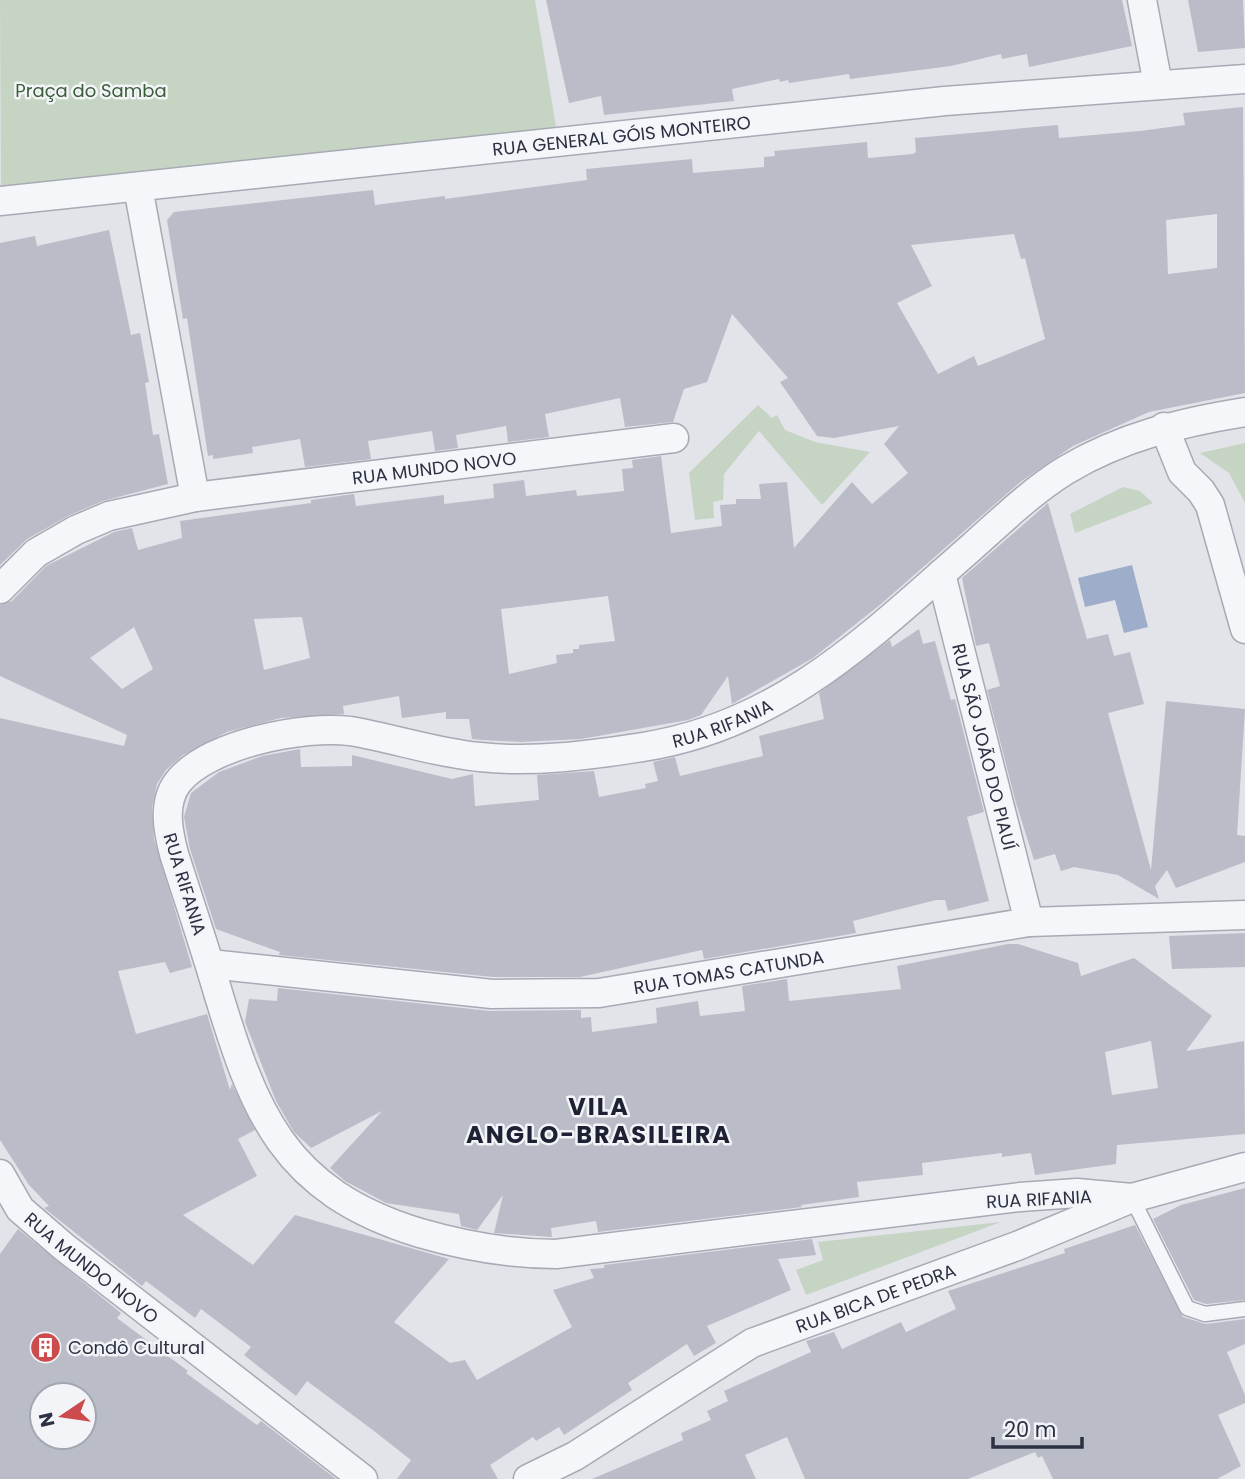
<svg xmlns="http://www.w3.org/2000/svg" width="1245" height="1479" font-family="Poppins,sans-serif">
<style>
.green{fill:#c6d4c4}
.water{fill:#9eadc9}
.building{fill:#babdc7;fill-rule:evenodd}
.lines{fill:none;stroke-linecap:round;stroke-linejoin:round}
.lane-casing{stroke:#a7aab4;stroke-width:17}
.street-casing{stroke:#a7aab4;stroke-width:31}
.lane{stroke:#f5f6f9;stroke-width:14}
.street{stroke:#f5f6f9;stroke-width:28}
.labels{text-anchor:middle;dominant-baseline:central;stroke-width:5;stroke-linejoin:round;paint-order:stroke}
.park-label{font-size:18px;fill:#3a5e38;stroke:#f2f4f8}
.street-label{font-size:18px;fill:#2b3042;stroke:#f2f4f8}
.poi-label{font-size:18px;fill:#2b3042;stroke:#f2f4f8;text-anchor:start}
.district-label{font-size:24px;font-weight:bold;letter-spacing:2px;fill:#1d2133;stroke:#f2f4f8}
</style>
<rect width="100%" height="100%" fill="#e2e4ea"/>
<path class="green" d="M0,0H535L557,133L1,189Z
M758,405L772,418L777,415L785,430L815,442L870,452L822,505L759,431L724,474L723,500L713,502L714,518L695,520L689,473Z
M1245,443V503L1229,473L1200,453Z
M1123,487L1140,491L1153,503L1075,533L1070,514Z
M1001,1222L806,1295L796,1270L823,1260L818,1242Z"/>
<path class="water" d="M1132,565L1148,627L1124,633L1115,600L1085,607L1078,578Z"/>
<path class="building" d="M546,0H1122L1132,46L1029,67L1027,54L1002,59L1001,54L951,66L850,79L849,74L789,83L788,80L780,82L779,79L732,89L734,101L604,115L601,96L569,103Z
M1188,0H1243L1245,48L1198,52Z
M1243,107L1245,393L1149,412L1073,446L1019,483L881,604L813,658L732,704L728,676L701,715L688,720L581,739L521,742L482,740L472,739L469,719H446V712L402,718L399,696L343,706L344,714L281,718L227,732L183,755L166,770L157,784L152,807L154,839L192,967L170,973L165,962L118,971L136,1034L207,1014L230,1090L232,1084L255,1130L238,1139L257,1176L183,1215L253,1265L295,1215L449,1259L394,1322L450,1363L465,1360L477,1380L572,1327L553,1290L594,1278L590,1269L604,1268V1265L812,1239L816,1255L778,1259L791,1290L707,1326L716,1343L694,1356L687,1344L628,1383L632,1390L564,1435L559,1427L536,1441L533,1437L490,1465L498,1479H397L411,1460L374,1431L307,1381L296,1396L244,1355L251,1347L201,1309L195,1318L146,1281L142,1286L44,1208L49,1206L29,1185L0,1140V718L124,746L127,735L0,676V605L12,601L46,566L114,532L132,528L138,550L182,538L180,521L311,503V500L354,494L356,506L444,495V504L494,498L493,484L524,480L526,496L576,490L577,496L624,491L622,469L633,468L632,460L661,456L671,533L722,526L720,505L736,504V499H761L759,484L787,482L794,548L852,482L872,504L908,473L884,444L899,426L834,438L817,436L780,382L788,378L732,314L707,382L684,389L673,422L625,427L620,398L545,414L549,437L508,442L506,426L456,435L458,448L435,451L432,431L368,441L371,459L305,467L300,439L252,447L253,453L213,459V455L208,456L187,318L183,319L167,220L174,212L373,190L375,205L445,196V199L587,180L586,169L692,159L693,173L764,167V157L775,156L774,151L867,142L868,158L913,154L916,152L915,138L1058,125L1059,138L1140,131L1185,125L1183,113ZM1217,214V268L1168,274L1166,220ZM1014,234L1021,259L1025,258L1045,339L978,366L974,356L938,374L897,303L932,286L911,245ZM608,596L615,641L579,645V649H573V653L556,655L557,663L509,674L501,609ZM302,617L310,658L264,670L254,619ZM134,627L153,669L122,689L90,658Z
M109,230L131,335L140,333L149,382L145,383L153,435L159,434L168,484L103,501L70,515L27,539L0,565V243L35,236L37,246Z
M1048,503L1087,639L1108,634L1114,656L1130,652L1144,704L1108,713L1151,870L1166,701L1245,709L1237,835L1245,836V862L1176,888L1167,870L1155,886L1159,899L1118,875L1074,867L1061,871L1055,854L1034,860L1016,803L987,690L1000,686L989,643L976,646L962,578Z
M919,629L923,644L935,641L951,700L955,699L984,812L967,817L989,901L948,911L945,900H936L853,921L856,933L845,935L704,959L702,950L580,977H493L279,955L280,952L216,929L190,849L184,817L191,793L219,772L262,756L300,749L301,767L352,766V755L452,779L473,774L475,806L539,800L537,775L594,771L599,797L646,788L645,784L658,781L653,762L675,757L680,776L763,756L759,736L824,719L819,693L890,640L892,647Z
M1245,933V967L1172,969L1169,936Z
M1008,944H1018L1078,963L1081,976L1134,958L1212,1016L1186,1051L1244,1041L1245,1134L1117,1145L1116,1164L1035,1175L1031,1153L1002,1157V1153L922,1163L923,1175L857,1182L859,1197L801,1205L802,1207L598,1232L596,1221L551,1228L552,1237L507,1234L494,1233L503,1195L477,1230L461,1226L459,1214L386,1203L345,1181L330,1168L382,1111L311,1148L294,1132L276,1101L245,1022L249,999L277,1001L278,988L490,1011L581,1010V1018L591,1017L592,1032L657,1023L656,1008L698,1001L700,1016L745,1011L742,986L787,979L789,1001L901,989L897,966ZM1151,1041L1158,1088L1112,1095L1105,1052Z
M1245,1188V1300L1206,1304L1194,1300L1153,1219L1181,1205Z
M1135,1225L1183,1317L1206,1324L1245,1319V1344L1227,1352L1245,1395V1403L1218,1415L1241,1466L1217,1479H1053L1042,1456L1038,1458L1035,1452L968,1479H805L787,1437L745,1455L756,1479H592L683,1440L681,1433L711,1420L707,1411L728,1401L724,1391L811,1352L806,1341L834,1332L842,1349L901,1322L906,1332L956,1309L948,1291L1065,1253L1064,1249Z
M18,1229L121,1313L117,1318L188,1371L186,1373L257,1425L261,1421L336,1479H0V1254ZM42,1395H84V1437H42Z"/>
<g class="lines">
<defs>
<path id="lane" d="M1132,1198L1187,1308L1205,1314L1245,1309"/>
<g id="street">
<path d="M1142,0L1158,85"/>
<path d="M138,187L195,497"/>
<path id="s1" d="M0,201L945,101L1245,79"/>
<path d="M1164,427L1182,472L1201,491L1210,505L1245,629"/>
<path id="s2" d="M941,574L1029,922"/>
<path id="s3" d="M0,589L36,553L76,530L109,516L195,497L674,438"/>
<path id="s4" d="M210,964L492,994L599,993L1029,922L1245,915"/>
<path id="s5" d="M0,1174L20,1209L64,1247L363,1479"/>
<path id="s6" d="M1132,1198L1077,1193L1020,1197L556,1254C510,1254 465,1246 420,1233C283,1191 254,1113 216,986C203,942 188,898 174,854C168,831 162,803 178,782C208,744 304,725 350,731C393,738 436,753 480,757C533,763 591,755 643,747C783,725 871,635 973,546C1002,520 1032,491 1066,470C1121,437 1182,422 1245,412"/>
<path id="s7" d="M528,1479L575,1456L752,1343L1017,1246L1132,1198L1245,1167"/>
</g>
</defs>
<use href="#lane" class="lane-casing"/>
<use href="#street" class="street-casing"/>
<use href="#lane" class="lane"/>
<use href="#street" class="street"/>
</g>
<defs>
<symbol id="building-disc" viewBox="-11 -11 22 22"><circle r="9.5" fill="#cc4b4c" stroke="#f2f4f8"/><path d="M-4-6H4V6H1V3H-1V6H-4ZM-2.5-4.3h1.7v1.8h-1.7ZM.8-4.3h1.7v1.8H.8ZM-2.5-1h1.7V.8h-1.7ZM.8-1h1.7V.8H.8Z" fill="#fff"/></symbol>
</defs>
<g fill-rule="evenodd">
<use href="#building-disc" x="28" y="1330" width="35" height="35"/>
</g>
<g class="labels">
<g class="park-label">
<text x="91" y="90">Praça do Samba</text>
</g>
<g class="street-label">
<text stroke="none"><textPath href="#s1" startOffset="625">RUA GENERAL GÓIS MONTEIRO</textPath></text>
<text stroke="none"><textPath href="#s3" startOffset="462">RUA MUNDO NOVO</textPath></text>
<text stroke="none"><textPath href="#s6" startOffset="1834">RUA RIFANIA</textPath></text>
<text stroke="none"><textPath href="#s2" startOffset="178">RUA SÃO JOÃO DO PIAUÍ</textPath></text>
<text transform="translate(185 884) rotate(73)">RUA RIFANIA</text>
<text stroke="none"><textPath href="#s4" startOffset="522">RUA TOMAS CATUNDA</textPath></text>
<text transform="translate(1039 1199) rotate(-3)">RUA RIFANIA</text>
<text stroke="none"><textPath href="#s5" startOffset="133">RUA MUNDO NOVO</textPath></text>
<text stroke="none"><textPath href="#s7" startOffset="394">RUA BICA DE PEDRA</textPath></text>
</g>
<g class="poi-label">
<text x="68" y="1347">Condô Cultural</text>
</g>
<g class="district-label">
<text x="599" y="1106">VILA<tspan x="599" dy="28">ANGLO-BRASILEIRA</tspan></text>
</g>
</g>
<g transform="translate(63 1416) rotate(257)"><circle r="33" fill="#f2f4f8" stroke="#a2a6af" stroke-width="2"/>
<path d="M0-5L12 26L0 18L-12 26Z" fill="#cc4b4c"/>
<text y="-10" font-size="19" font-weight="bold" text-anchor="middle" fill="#2b3042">N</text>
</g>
<path d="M993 1437v10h89v-10" fill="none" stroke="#2b3042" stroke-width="3.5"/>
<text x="1004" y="1437" font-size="21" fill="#2b3042" stroke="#f2f4f8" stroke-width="5" paint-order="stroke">20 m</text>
</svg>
